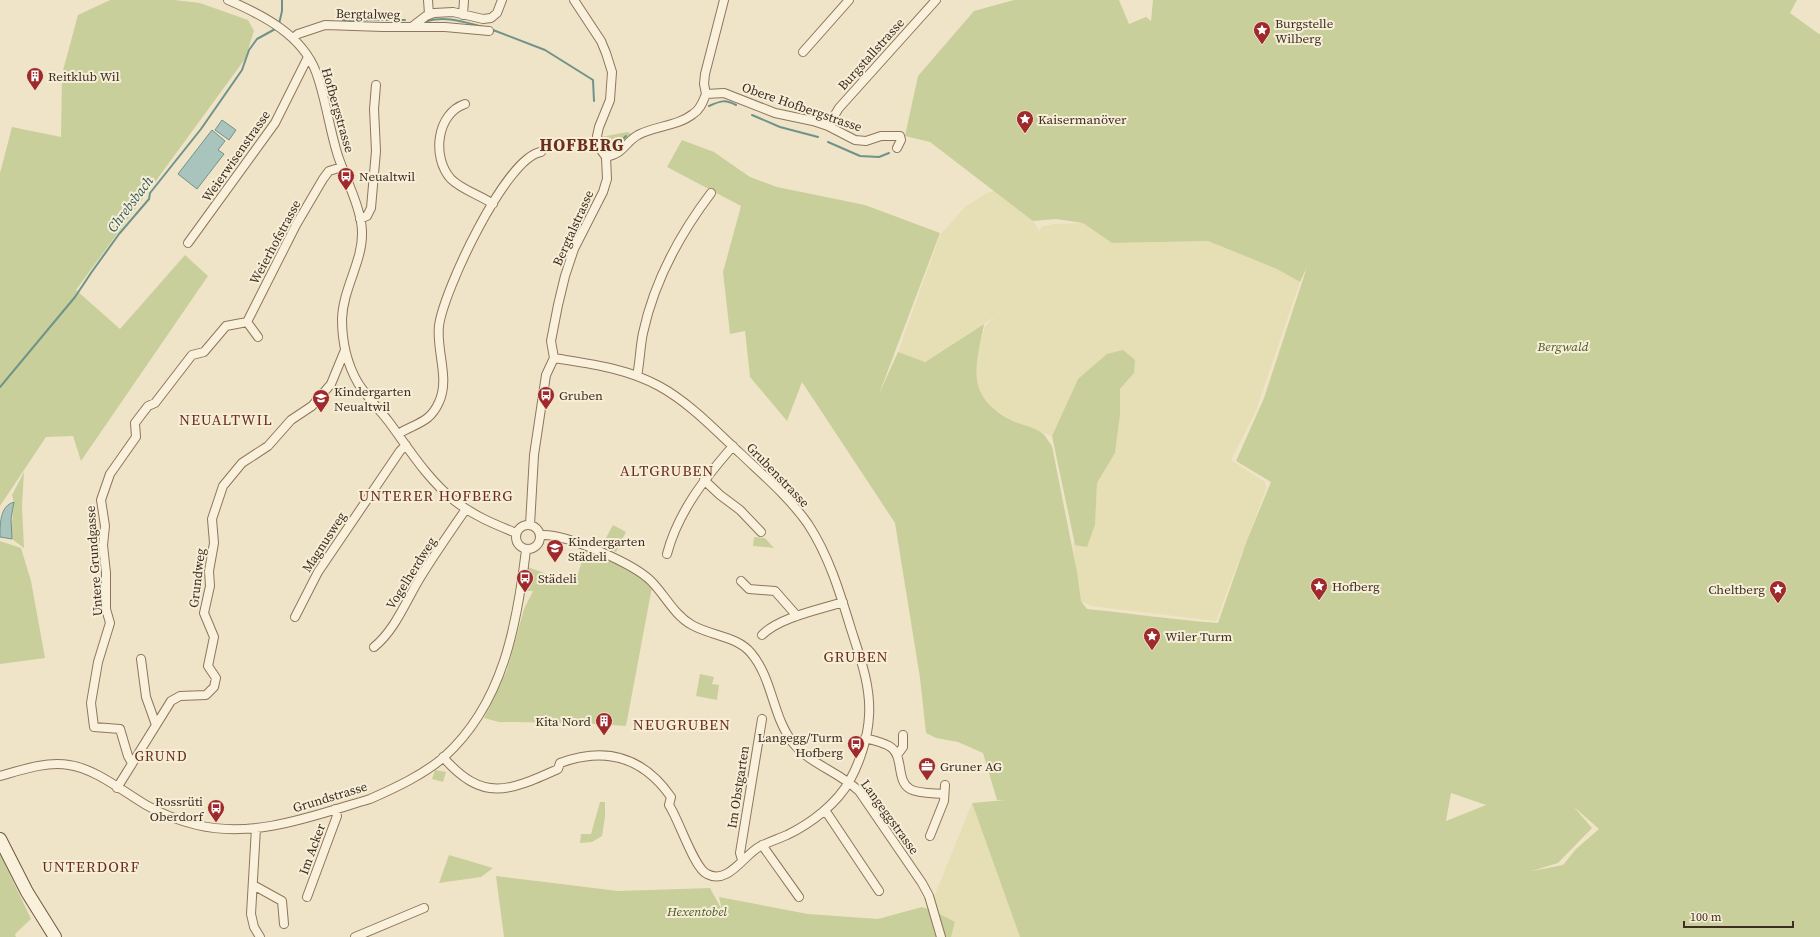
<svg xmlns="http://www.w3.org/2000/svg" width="1820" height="937" font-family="'Source Serif 4',serif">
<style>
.farmland{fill:#e6deb5}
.green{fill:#c9cf9b;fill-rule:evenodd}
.water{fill:#a9c4bc;stroke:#6f938a}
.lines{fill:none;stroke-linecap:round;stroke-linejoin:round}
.stream{stroke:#6f938a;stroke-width:2}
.minor-casing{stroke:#8d765c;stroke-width:10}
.secondary-casing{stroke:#6f573f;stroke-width:14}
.minor{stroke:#faf1dc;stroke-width:8}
.secondary{stroke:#faf1dc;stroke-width:12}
.labels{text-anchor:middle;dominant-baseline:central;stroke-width:4;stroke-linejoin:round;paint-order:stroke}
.street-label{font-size:13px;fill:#3d2e20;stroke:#f7eed8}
.poi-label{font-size:13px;fill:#3d2e20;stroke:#f7eed8;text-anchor:start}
.park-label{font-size:13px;font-style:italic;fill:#4d5a26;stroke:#f7eed8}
.water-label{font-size:14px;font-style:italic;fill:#2f5d5a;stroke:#f7eed8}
.neighbourhood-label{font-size:14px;letter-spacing:1px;fill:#6b2e1e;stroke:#f7eed8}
.quarter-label{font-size:15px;letter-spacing:1px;fill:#6b2e1e;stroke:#f7eed8}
.district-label{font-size:17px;font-weight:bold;letter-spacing:1px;fill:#6b2e1e;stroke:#f7eed8}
</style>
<rect width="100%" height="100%" fill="#f0e4c8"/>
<path class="farmland" d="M995,191L1033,221L1040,231L1041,227L1053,224L1083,223L1112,243L1208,241L1277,269L1300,282L1256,411L1231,460L1265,482L1266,489L1216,621L1091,606L1081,601L1077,588L1073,543L1087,547L1095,525L1097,483L1115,453L1120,415V389L1134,373L1078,379L1052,436L1016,423L1006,417L993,408L983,398L978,389L975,375L976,361L985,326L996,316L924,362L898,352L940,235L965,207L987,193Z
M972,803L1020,937H951L955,922L934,911V897Z"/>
<path class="green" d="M110,0H174L200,3L248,20L254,31L245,59L76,290L120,329L185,255L208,276L81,461L73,436L46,437L0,506V173L12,127L61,137L62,74L78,15Z
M1014,0H1119L1129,24L1146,17L1151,21L1153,0H1797L1790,13L1819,34L1820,33V937H1020L972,803L1005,800H997L983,753L958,742L936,738L926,733L920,678L895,523L802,382L787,421L750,377L745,331L730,334L723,272L741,206L667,167L682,140L714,152L750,177L777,187L865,205L940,233L879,394L898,352L925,362L984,324C976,367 964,395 1011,420C1020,425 1034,427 1042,433C1046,436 1049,442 1052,446L1077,572L1081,601L1087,609C1131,613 1174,620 1218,623L1247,540L1271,482L1236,461L1264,398L1307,267L1300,282L1277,269L1208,241L1112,243L1083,223L1056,219L1033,221L930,142L905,136L918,76L974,11ZM1451,793L1486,805L1446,821ZM1574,807L1599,829L1576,849L1563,865L1532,871L1558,863L1592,828Z
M627,132L630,133L632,135C624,143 618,154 606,150L601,137Z
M1123,350L1135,360L1134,373L1120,389V415L1115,453L1097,483L1095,525L1087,547L1075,545L1052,436L1078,379L1107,354Z
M24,472L22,506L24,548L12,539L11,533L14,502L12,495Z
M613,525L626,532L616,552L602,545Z
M754,537L765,538L774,548L753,546Z
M0,541L21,548L31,581L45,658L0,664Z
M586,548L628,566L652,587L626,726L581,723L499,722L484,718L507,670L524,609L533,591H525L528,567L568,582L576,580Z
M700,674L714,677L712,684L719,685L717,700L696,696Z
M435,770L446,772L443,782L432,779Z
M600,802H605V817L602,836L592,842L580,843L581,834H591Z
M0,854L31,919L15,934L16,937H0Z
M449,855L493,868L481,877L439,883Z
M496,876L618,891L710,888L722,910L719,897L808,914L878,919L922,907L934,911L955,922L951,937H504Z"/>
<path class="water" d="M222,120L236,130L229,140L215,130Z
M212,130L225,141L218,150L224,154L197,189L178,174Z
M14,502L11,519L12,539L0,537C0,523 0,506 14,502Z"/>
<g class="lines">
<path class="stream" d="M343,20H405
M424,22C444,15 464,22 483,27
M279,24L282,11V0
M493,30L545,50L593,80L594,101
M709,106C720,101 725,99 736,105
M752,115L780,127L818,137
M828,142L860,156L879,157L889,153
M604,145L619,143L626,136
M0,387L75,297L91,273L119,234L149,199L150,193L201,129L242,70L249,50L257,39L277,28"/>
<defs>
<path id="minor" d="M228,0C263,15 302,35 316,72C326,99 329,128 338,156C345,177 362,210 362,232C363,261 343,288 342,319C342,341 347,364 358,383C367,397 379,409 389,422C409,449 428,480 455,501C474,516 494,524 516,533
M428,0L429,14
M463,15L464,0
M413,26L426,16L434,13L453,12L483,19L491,18L497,13L502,0
M293,38L298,34L325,25L383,27H445L489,31
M803,52L849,0
M706,94L724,93L775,113L813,121L828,126L855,140L866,141L881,136H900L901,140L897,148
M465,104C437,113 431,157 451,179C462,190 480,195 493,204
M828,126L839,108L936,0
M606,157C625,153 624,143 638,135C655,126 678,126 693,114C701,109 703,101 706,94L704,84L705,74L724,0
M360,219L367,216L371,208L376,151L374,109L376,85
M188,243L275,123L308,57
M258,337L247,322L296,225L323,179L329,171L342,167
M637,376C640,362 640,347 643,333C654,282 680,234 711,193
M398,434C416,423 430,423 439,402C450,379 436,350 439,326C443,292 506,157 541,152
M704,480L720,495L740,510L761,532
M516 537a12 12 0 1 1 24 0a12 12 0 1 1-24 0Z
M530,525L534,455L546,375L554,358L551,341L558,305L565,276L574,249L603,192L607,179L606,157L601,150L597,136L599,127L610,100L612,72L606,53L601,41L574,0
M541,535C565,533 634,564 651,581C665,595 674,615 692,625C711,636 737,636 751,653C773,679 772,716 793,743C810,764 839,772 859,791L922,883L929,896L941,937
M667,554C678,512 705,478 733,446
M741,581L749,589L775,591L797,616
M295,617L318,572L400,451L406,445
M762,635C780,617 819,610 843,602
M374,647C395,630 406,601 420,578C434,555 450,532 466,509
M141,659L146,697L156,725
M865,738C873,740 882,742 889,746C905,755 895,780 910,789C919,794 934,793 944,794
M897,755L903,747V735
M443,757C483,803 509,791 558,769L560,763C606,746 643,757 671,797L669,805C679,820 694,868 707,874C728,885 743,856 759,847C768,842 778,839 787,835C810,824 837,804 850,780C860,762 868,737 869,716C871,686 860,657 851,629C840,593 829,556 808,524C789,497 764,476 741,454C715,430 690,403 659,386C626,368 591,364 554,358
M132,763L128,756L120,729L94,727L91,703L98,662L110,623L106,609V573L103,545L105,526L101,500L110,474L136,437L135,423L148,406L155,403L192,355L204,352L226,326L247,322
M0,776C21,770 47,761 69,765C94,768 124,792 146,805C162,814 180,821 197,825C256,839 315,815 370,799C395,788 423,775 444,757C503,704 517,625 526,550
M117,788L171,701L180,696L206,695L214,687L216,678L208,666L214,637L204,613L210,586L209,571L214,543L212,519L223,486L242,463L268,446L291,420L312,406L331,384L345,350
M825,810L879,891
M256,828L251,914L254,927L260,937
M930,836L944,801L945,785
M762,845L799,897
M742,860L740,853L762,719
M253,885L282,901L284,924
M307,897L337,816L335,809
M355,937L424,908"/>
<path id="secondary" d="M0,839L27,892L55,937"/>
</defs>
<use href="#minor" class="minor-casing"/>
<use href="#secondary" class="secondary-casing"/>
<use href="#minor" class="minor"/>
<use href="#secondary" class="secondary"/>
</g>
<defs>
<symbol id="sight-pin" viewBox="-11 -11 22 30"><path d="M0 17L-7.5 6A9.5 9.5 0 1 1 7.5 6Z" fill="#9e2a2b" stroke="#f7eed8"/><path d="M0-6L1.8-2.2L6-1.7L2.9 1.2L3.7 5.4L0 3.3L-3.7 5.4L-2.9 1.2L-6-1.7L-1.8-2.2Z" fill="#fff"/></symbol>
<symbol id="building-pin" viewBox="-11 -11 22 30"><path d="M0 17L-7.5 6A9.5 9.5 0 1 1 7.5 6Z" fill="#9e2a2b" stroke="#f7eed8"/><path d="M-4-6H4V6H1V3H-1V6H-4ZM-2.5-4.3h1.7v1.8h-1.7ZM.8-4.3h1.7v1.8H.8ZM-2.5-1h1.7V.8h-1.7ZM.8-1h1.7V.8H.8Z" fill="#fff"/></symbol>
<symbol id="bus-pin" viewBox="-11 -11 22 30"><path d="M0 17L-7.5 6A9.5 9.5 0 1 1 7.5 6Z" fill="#9e2a2b" stroke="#f7eed8"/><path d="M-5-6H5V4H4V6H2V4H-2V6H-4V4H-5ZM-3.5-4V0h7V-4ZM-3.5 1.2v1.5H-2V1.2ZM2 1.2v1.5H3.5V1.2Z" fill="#fff"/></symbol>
<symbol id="school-pin" viewBox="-11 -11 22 30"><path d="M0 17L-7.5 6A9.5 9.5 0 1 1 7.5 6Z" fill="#9e2a2b" stroke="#f7eed8"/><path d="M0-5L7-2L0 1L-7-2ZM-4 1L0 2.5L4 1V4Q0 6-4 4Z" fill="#fff"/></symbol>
<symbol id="office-pin" viewBox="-11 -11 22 30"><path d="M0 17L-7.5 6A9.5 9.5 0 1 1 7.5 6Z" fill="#9e2a2b" stroke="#f7eed8"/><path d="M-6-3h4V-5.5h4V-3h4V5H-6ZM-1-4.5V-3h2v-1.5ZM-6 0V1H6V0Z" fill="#fff"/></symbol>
</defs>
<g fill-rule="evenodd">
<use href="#sight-pin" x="1252" y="20" width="20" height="27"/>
<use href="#building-pin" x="25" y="66" width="20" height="27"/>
<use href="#sight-pin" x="1015" y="109" width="20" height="27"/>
<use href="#bus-pin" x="336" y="166" width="20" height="27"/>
<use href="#bus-pin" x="536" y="385" width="20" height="27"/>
<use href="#school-pin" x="311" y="388" width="20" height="27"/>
<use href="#school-pin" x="545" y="538" width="20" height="27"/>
<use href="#bus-pin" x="515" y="568" width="20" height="27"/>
<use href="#sight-pin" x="1309" y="576" width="20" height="27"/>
<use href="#sight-pin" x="1768" y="579" width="20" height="27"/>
<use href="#sight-pin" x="1142" y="626" width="20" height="27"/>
<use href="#building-pin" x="594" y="711" width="20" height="27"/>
<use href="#bus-pin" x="846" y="734" width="20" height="27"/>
<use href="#office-pin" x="917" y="756" width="20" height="27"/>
<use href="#bus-pin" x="206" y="798" width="20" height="27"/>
</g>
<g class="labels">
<g class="street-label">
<text transform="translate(368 14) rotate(1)">Bergtalweg</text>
<text transform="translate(871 54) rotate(-48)">Burgstallstrasse</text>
<text transform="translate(802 107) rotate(19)">Obere Hofbergstrasse</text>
<text transform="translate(338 110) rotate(74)">Hofbergstrasse</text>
<text transform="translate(236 156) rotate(-55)">Weierwisenstrasse</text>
<text transform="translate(573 228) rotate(-66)">Bergtalstrasse</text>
<text transform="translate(275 242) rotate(-62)">Weierhofstrasse</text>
<text transform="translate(778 475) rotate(46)">Grubenstrasse</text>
<text transform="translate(324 542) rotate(-57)">Magnusweg</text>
<text transform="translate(94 561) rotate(-94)">Untere Grundgasse</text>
<text transform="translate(411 573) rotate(-58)">Vogelherdweg</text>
<text transform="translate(197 578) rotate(-83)">Grundweg</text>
<text transform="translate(738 787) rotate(-81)">Im Obstgarten</text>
<text transform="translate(330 797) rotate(-17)">Grundstrasse</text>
<text transform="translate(890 817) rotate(54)">Langeggstrasse</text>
<text transform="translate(312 849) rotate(-70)">Im Acker</text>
</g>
<g class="poi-label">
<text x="1275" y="23">Burgstelle<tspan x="1275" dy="15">Wilberg</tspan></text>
<text x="48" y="76">Reitklub Wil</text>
<text x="1038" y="119">Kaisermanöver</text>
<text x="359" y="176">Neualtwil</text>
<text x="334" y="391">Kindergarten<tspan x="334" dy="15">Neualtwil</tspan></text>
<text x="559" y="395">Gruben</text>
<text x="568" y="541">Kindergarten<tspan x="568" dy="15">Städeli</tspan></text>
<text x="538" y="578">Städeli</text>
<text x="1332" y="586">Hofberg</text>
<text x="1765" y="589" text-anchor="end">Cheltberg</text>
<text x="1165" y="636">Wiler Turm</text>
<text x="591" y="721" text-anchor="end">Kita Nord</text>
<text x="843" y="737" text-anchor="end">Langegg/Turm<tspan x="843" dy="15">Hofberg</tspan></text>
<text x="940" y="766">Gruner AG</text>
<text x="203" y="801" text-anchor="end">Rossrüti<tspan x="203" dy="15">Oberdorf</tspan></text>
</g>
<g class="park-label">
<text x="1563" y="346">Bergwald</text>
<text x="697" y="911">Hexentobel</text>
</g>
<g class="water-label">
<text transform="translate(130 204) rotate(-53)">Chrebsbach</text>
</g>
<g class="neighbourhood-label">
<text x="161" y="756">GRUND</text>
</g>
<g class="quarter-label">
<text x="226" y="419">NEUALTWIL</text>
<text x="667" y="470">ALTGRUBEN</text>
<text x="436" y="495">UNTERER HOFBERG</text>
<text x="856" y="656">GRUBEN</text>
<text x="682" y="724">NEUGRUBEN</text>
<text x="91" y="866">UNTERDORF</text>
</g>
<g class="district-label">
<text x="582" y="145">HOFBERG</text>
</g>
</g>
<path d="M1684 921v6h109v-6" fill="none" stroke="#3d2e20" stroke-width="2"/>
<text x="1690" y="921" font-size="12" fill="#3d2e20" stroke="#f7eed8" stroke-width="3" paint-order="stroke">100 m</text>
</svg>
